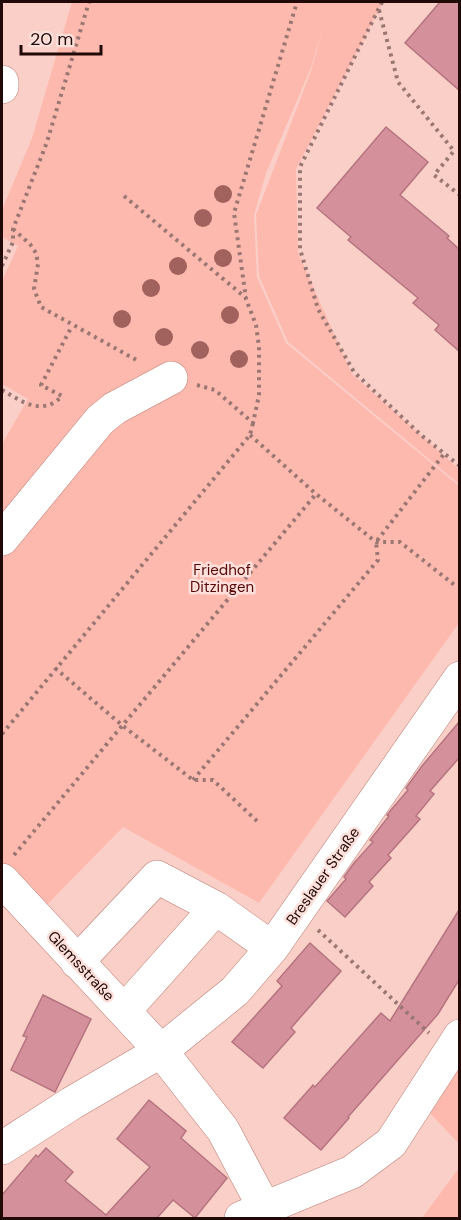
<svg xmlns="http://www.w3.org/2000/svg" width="461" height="1220" font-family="'DM Sans',sans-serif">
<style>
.green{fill:#feb9ae}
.building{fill:#d4909b;stroke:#b5747f;stroke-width:1.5}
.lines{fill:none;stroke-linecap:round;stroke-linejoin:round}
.minor-casing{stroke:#bd7c72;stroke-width:34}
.path{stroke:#9a7772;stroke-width:4;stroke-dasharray:3 4.5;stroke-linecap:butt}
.minor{stroke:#fff;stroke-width:33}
.tree{fill:#a1615d}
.labels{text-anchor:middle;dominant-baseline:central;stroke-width:5;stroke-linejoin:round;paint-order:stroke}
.park-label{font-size:15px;fill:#580705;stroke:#fde0db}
.street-label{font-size:15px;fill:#210907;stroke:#fde0db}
</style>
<rect width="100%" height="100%" fill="#facfc8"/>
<path class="green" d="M72,2H383L296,169L298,253L352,374L459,469V484L288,342L259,276L256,215L311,71L324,25L310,70L266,173L254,215L257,277L286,343L459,486V623L259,903L123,827L31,921L2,906V444L28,399L2,384V281L18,246L2,237V210L32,138Z
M459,1065V1144L430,1113Z
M459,1168V1218H422Z"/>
<path class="building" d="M440,2H459V90L405,43Z
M386,127L428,162L400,195L449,236L447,238L459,249V351L435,330L439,325L413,303L418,298L348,240L351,237L317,208Z
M459,722V758L430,791L434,794L416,816L420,819L388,855L391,858L369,882L373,886L345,917L327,901L346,879L344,877L354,863L373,842L370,840L389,816L387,815L391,810L408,790L406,788L422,766Z
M459,910V980L438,1014L348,1117L349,1118L321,1150L284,1118L313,1085L315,1087L381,1013L390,1021Z
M310,943L341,971L291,1028L295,1032L263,1068L232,1042L282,986L277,981Z
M43,995L91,1019L55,1092L11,1070L27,1037L23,1036Z
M149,1100L186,1131L181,1138L227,1178L195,1218L173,1200L157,1218H2V1195L36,1155L38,1157L46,1148L73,1172L65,1181L106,1215L150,1167L117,1139Z"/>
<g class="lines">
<defs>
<path id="minor" d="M2,82V87
M2,539L100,420L115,408L171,378
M2,880L161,1051L223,1130L265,1209
M77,962L157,877L216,908L272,948
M124,1011L216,908
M2,1148L72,1103L161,1051L235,991L272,948L460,678
M241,1218L352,1172L391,1143L460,1036"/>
</defs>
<use href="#minor" class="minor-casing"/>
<path class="path" d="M382,2L300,167V249L318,309L354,372L421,435L460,466
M379,10L398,82L454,151L434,175L460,195
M124,196L246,298
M13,229L30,244L36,253L38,264L34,289L41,307L140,362
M2,266L13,242V229L47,142L89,2
M197,385L215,390L253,423L259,395V347L256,325L246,299L234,213L297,2
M2,390C21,401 42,417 62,396L41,385L72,326
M250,435L316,494L376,542H400L457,587
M55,668L123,726L193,780H213L257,821
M2,734L250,435L253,423
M193,780L378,560L376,542L444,454
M14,855L316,494
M318,930L429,1033"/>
<use href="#minor" class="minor"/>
</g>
<g class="tree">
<circle cx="223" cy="194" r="9"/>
<circle cx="203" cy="218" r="9"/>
<circle cx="223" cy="258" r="9"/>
<circle cx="178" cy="266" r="9"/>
<circle cx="151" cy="288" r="9"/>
<circle cx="230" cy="315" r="9"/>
<circle cx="122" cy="319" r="9"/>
<circle cx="164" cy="337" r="9"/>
<circle cx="200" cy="350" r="9"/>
<circle cx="239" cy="359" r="9"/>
</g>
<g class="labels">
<g class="park-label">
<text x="222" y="570">Friedhof<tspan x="222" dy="17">Ditzingen</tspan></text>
</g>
<g class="street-label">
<text transform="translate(323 876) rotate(-55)">Breslauer Straße</text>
<text transform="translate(81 966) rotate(47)">Glemsstraße</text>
</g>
</g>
<rect width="461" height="1220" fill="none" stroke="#210907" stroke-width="6"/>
<path d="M21 45v9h80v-9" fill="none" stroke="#210907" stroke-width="3"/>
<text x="30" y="45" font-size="18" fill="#210907" stroke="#fde0db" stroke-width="4.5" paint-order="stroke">20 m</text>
</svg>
